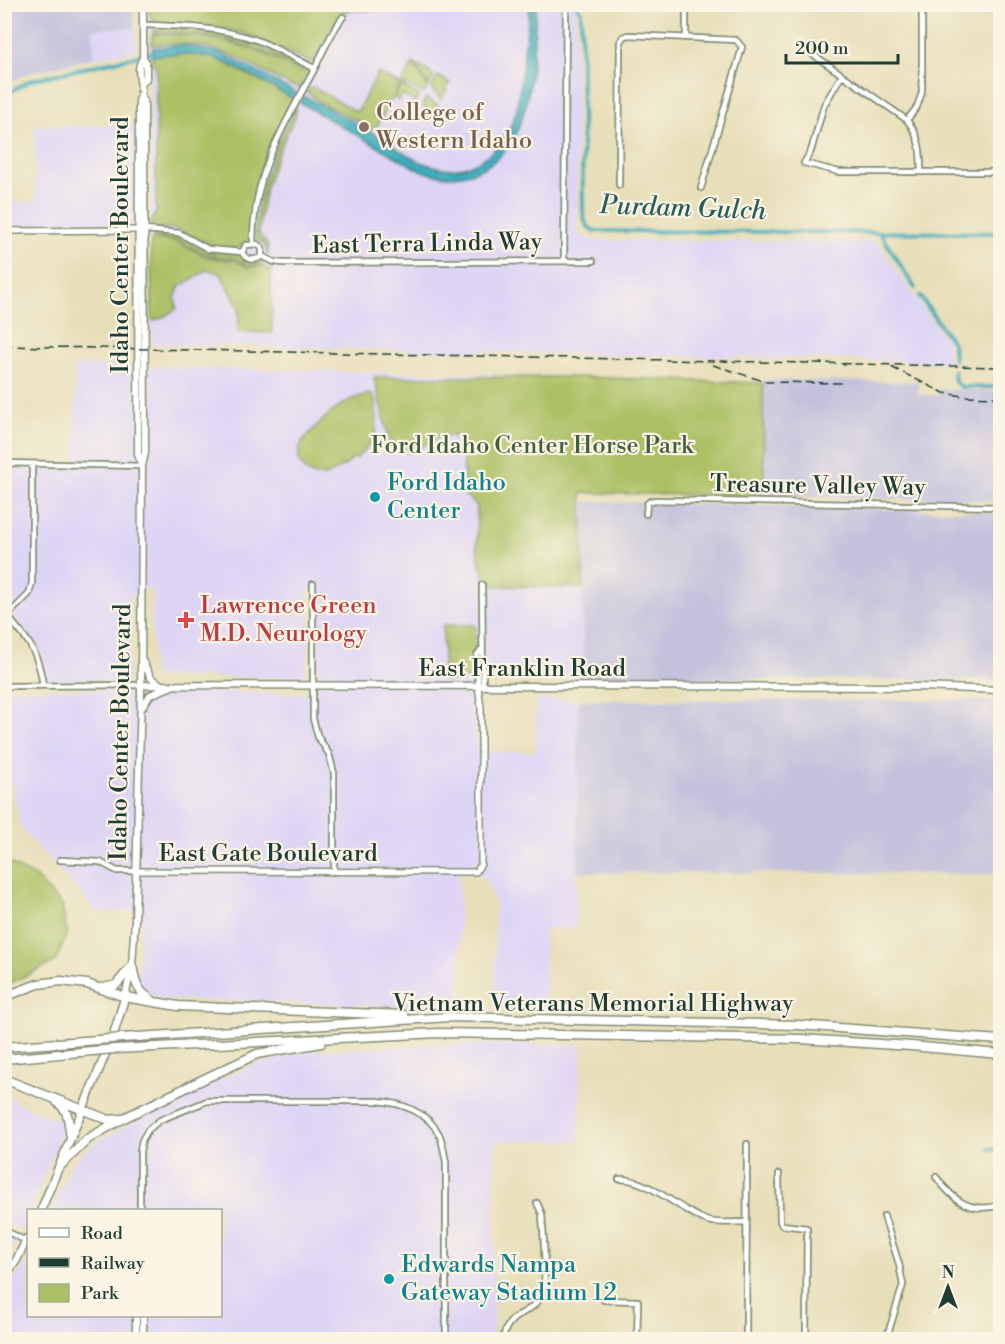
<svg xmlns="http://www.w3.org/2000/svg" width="1005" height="1344" font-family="'Libre Bodoni',serif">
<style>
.built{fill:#ded5f5}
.industrial{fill:#c3c1db}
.green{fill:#abc064;stroke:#657e4c;stroke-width:1.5}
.water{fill:#3dacbb;stroke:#2e7478;stroke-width:1.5}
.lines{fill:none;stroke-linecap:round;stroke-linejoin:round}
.canal{stroke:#3dacbb;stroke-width:4}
.minor-casing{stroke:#838e76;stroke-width:8}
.tertiary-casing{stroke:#838e76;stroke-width:8}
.secondary-casing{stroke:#838e76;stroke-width:9}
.primary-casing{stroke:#838e76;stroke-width:10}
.motorway-casing{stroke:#838e76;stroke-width:11}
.minor{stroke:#fff;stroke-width:4.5}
.tertiary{stroke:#fff;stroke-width:5}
.secondary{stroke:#fff;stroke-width:6}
.primary{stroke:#fff;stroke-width:7}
.motorway{stroke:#fff;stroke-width:8}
.rail{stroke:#1f3d34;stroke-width:1.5;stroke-dasharray:9 4.5;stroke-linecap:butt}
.motorway-bridge-casing{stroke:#838e76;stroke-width:11;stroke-linecap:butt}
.motorway-bridge{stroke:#fff;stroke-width:8}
.education-dot{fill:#8d6e63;stroke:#fcf5e5;stroke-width:2}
.culture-dot{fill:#0f9aa8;stroke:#fcf5e5;stroke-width:2}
.health-dot{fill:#e0444e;stroke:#fcf5e5;stroke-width:2}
.labels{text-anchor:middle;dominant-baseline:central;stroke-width:4.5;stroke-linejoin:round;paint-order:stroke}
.education-label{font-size:24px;fill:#785e54;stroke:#fcf5e5;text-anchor:start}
.street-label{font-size:24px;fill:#1f3d34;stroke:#fcf5e5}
.park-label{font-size:24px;fill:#425e40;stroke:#fcf5e5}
.culture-label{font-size:24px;fill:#0d838f;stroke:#fcf5e5;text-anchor:start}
.health-label{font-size:24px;fill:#be3a42;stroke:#fcf5e5;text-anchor:start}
.water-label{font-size:26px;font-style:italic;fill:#285e5c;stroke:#fcf5e5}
</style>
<rect width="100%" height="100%" fill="#fcf5e5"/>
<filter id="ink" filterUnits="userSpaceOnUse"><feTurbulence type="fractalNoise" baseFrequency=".0167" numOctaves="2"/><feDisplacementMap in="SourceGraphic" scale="12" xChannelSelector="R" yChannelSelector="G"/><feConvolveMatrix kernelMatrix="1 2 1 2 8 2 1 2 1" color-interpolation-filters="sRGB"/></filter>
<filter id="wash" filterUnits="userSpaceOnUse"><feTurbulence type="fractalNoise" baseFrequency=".008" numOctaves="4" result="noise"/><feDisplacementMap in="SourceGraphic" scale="24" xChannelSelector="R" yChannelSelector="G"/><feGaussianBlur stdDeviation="1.35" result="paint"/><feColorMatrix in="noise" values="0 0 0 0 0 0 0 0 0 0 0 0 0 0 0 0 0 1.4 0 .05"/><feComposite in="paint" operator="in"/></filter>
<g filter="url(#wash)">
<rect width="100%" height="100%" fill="#e7dfb9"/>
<path class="built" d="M529,4L576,5L577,232L589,240L877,242L948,344L949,362L152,344L150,5Z
M93,28H136V50L93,58Z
M35,126H136L135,223L131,225L5,227V202H36Z
M75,365L581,377L584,679H476L477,752H536V700H578L576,928H545V1008H495V902L488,883L473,868L459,869L460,1008L164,999L148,994L140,985L138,974L142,911L97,912L21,828L5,748V688L319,694L318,589H307L310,635L305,677H157L153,672L152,588L130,596L129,681L48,682L36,644L5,607L4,467L75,468Z
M581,1044L579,1141H495L493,1339H5L4,1289L14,1280L28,1259V1316H220V1210H51L72,1163L99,1140L223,1077L265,1061L305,1051L426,1045Z
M4,1095L12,1097L16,1103L56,1119L65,1116L66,1122L21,1231L5,1223Z
M5,1235L17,1242L5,1263Z"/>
<path class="industrial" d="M12,5H134V28L93,29V58L29,73L12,82Z
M5,364H8V458H4Z
M763,380L918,382V395H939V389L1000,391V501L764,496Z
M581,501L1000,512V680L584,679Z
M578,700H1000V874L577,872Z"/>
<path class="green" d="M150,5H489V10H348L338,18L312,63L251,36L227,29L192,24L157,23L150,17Z
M154,29C206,23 258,42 303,66L301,69C251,43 210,32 153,32Z
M152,34C210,34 250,44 302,72L305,67L308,72L301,88L292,86C237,60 217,38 152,45Z
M174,53L206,56L219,60L294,99C288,117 274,134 267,153C255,181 253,209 249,239L238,248H217L175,229L156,228L151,223L156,212V67L152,63V56Z
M413,63L434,75L429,85Z
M412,65L428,86L424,93L402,83Z
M378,73L400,84L375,130L320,102L306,91L313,87L357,112Z
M438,76L450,83L441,100L431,88Z
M401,85L419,95L415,102L402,95L398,101L394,97Z
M426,98L438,105L432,118L429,119L421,115L425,108L422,105Z
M296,106V115C276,154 261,190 259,234L268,246V256L264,245L257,240L255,234C257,187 275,147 296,106Z
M154,233L178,236L213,252L238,254L247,261H265L258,265H246L236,258L217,257L206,254L176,240L154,237Z
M153,239L174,241L205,256L218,259L235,260L247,267L262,266L271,270L272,333L238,332L239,307L220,273L207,270L179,287L175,299L177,308L162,318L152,321L151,240Z
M341,265L343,269H303L306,266Z
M374,377H581L763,383L764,496L582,493L583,588L496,586C472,573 477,530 477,506L464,494L463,437L442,435L410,453L390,444Z
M369,394L374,397C380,427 379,437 356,459L354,457L345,466L344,465C337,469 331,475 324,476C309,479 296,464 299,450C301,438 332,411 343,404C351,398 360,396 369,394Z
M443,625H474L476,627L474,679L443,681Z
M5,861L34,876L62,905L67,933L56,961L5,986Z"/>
<path class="water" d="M530,5H537C530,59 538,150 474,172C455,178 437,177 419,170L300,103L303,96L310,99C330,110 351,120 371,132C389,142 407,157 427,164C472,180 505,150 517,109Z
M183,45L221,53L297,93L294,99C267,86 232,61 204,56C187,53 169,54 152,56V48Z"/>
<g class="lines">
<path class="canal" d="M576,4L581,12L583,212C585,222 585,227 595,231L1000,233
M4,95L31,80L155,52
M880,233L915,288
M920,296L953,344L954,361
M954,370L955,382L962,387H1000
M989,1149H1000"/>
</g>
</g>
<g filter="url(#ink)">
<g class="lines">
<defs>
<path id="minor" d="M143,25C183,26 222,27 259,41C278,49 296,59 314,68
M686,37V4
M803,49L811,53L907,120C920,137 921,151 921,172
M842,75L824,105L811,151L804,163L839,172H1000
M907,120L917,107L922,92V4
M619,185L620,42L623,37L628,35L736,40L742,47L739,58L701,188
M145,230L179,233L208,249L242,252
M253,243C253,173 282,129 314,70C323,52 331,32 343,17
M242,252L246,245L257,244L262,248V256
M242,252C245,260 255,262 262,256
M262,256L274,262L283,263L593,261
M564,261L566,4
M4,463L142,466
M646,514L647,504L650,501L655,500L1000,507
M313,584V719L318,737L329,754L334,773V872
M482,585L483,686
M4,613C27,638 38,650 43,685
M7,616L29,594L32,583V464
M4,686L141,685
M478,686L477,655L481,650
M60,860L100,862L117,871H136
M779,1174L780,1221L782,1225L807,1228L806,1340
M936,1177C954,1201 970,1214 1000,1205
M619,1179C649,1178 681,1212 708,1221C719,1224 734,1222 746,1222
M140,1210V1151L142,1140L148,1130L160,1120L207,1101H378C401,1103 428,1112 439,1134C443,1142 444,1153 446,1162V1340
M884,1216L899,1264L903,1285L886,1340
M4,1230L26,1241
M604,1300L638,1301L637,1340
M503,1340C507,1310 531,1317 542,1295C548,1282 543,1231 542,1214L537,1203
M746,1340L747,1144"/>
<path id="tertiary" d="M4,231L141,230
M136,871L476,872L481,864V707L478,686"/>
<path id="secondary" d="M142,83L146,79V62L143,58
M142,466L138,454L139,101C146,87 133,71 143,58V4
M142,660L151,678L160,684
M141,685L920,687L1000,690
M141,709L150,695L172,686
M125,997L132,966L135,919L141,693L142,466L145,453L144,101L141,96
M136,1316V1340
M143,1316V1340"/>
<path id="primary" d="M41,1210L113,1036L125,997
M4,1277L16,1261L28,1237"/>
<path id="motorway" d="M132,966C135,981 137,992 152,1000
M103,988L116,985L132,966
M4,997L38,984L61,981L87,984L125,997L178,1006L404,1015
M122,1038L450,1017L799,1025L1000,1040
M4,1047L98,1040
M115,1049L439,1033L801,1039L911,1046L1000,1054
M4,1059L92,1051
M4,1079L109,1120L118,1119
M57,1102C70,1111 68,1122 71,1137
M59,1167L89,1138L124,1118L206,1078L257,1054L321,1043"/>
</defs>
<use href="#minor" class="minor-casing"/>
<use href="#tertiary" class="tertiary-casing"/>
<use href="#secondary" class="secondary-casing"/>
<use href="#primary" class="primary-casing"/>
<use href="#motorway" class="motorway-casing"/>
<use href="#minor" class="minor"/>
<use href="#tertiary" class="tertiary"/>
<use href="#secondary" class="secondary"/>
<use href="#primary" class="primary"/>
<use href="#motorway" class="motorway"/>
<path class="rail" d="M4,346L1000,367
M713,365L767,382L841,383
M891,367L944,393L963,396L995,397"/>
<defs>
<path id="motorway-bridge" d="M98,1040L122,1038
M92,1051L115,1049"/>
</defs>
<use href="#motorway-bridge" class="motorway-bridge-casing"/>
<use href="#motorway-bridge" class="motorway-bridge"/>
</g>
</g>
<circle class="education-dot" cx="364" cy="127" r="6"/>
<g class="culture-dot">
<circle cx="375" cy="497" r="6"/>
<circle cx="389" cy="1279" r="6"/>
</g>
<path class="health-dot" d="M183 611h6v6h6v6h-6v6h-6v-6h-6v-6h6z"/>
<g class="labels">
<g class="education-label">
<text x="376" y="113">College of<tspan x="376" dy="28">Western Idaho</tspan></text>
</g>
<g class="street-label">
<text transform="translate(427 244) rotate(-1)">East Terra Linda Way</text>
<text transform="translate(121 245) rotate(-90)">Idaho Center Boulevard</text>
<text transform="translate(818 486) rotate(1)">Treasure Valley Way</text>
<text x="522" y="669">East Franklin Road</text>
<text transform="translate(121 732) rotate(-89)">Idaho Center Boulevard</text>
<text x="268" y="854">East Gate Boulevard</text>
<text x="593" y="1004">Vietnam Veterans Memorial Highway</text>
</g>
<g class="park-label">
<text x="532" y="446">Ford Idaho Center Horse Park</text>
</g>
<g class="culture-label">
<text x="387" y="483">Ford Idaho<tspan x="387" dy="28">Center</tspan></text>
<text x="401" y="1265">Edwards Nampa<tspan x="401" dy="28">Gateway Stadium 12</tspan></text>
</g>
<g class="health-label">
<text x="200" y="606">Lawrence Green<tspan x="200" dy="28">M.D. Neurology</tspan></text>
</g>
<g class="water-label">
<text transform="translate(683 208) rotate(2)">Purdam Gulch</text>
</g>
</g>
<rect width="1005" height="1344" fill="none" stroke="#fcf5e5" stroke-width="24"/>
<rect x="27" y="1209" width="195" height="108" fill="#fcf5e5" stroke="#a4ab9e" stroke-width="1.5"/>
<rect x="39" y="1228" width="30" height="9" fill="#ffffff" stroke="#a4ab9e" stroke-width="1.5"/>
<text x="81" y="1239" font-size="18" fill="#1f3d34">Road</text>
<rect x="39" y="1258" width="30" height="9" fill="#1f3d34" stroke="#a4ab9e" stroke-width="1.5"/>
<text x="81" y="1269" font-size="18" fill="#1f3d34">Railway</text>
<rect x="39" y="1284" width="30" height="18" fill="#abc064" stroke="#a4ab9e" stroke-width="1.5"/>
<text x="81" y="1299" font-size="18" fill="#1f3d34">Park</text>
<g transform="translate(948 1287)" stroke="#fcf5e5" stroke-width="4.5" paint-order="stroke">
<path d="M0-4.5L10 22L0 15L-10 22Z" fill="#1f3d34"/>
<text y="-9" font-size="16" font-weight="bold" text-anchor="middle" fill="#1f3d34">N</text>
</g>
<path d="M786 54v9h112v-9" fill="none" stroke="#1f3d34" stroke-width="3"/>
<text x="795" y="54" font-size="18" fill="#1f3d34" stroke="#fcf5e5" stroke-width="4.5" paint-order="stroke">200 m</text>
</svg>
